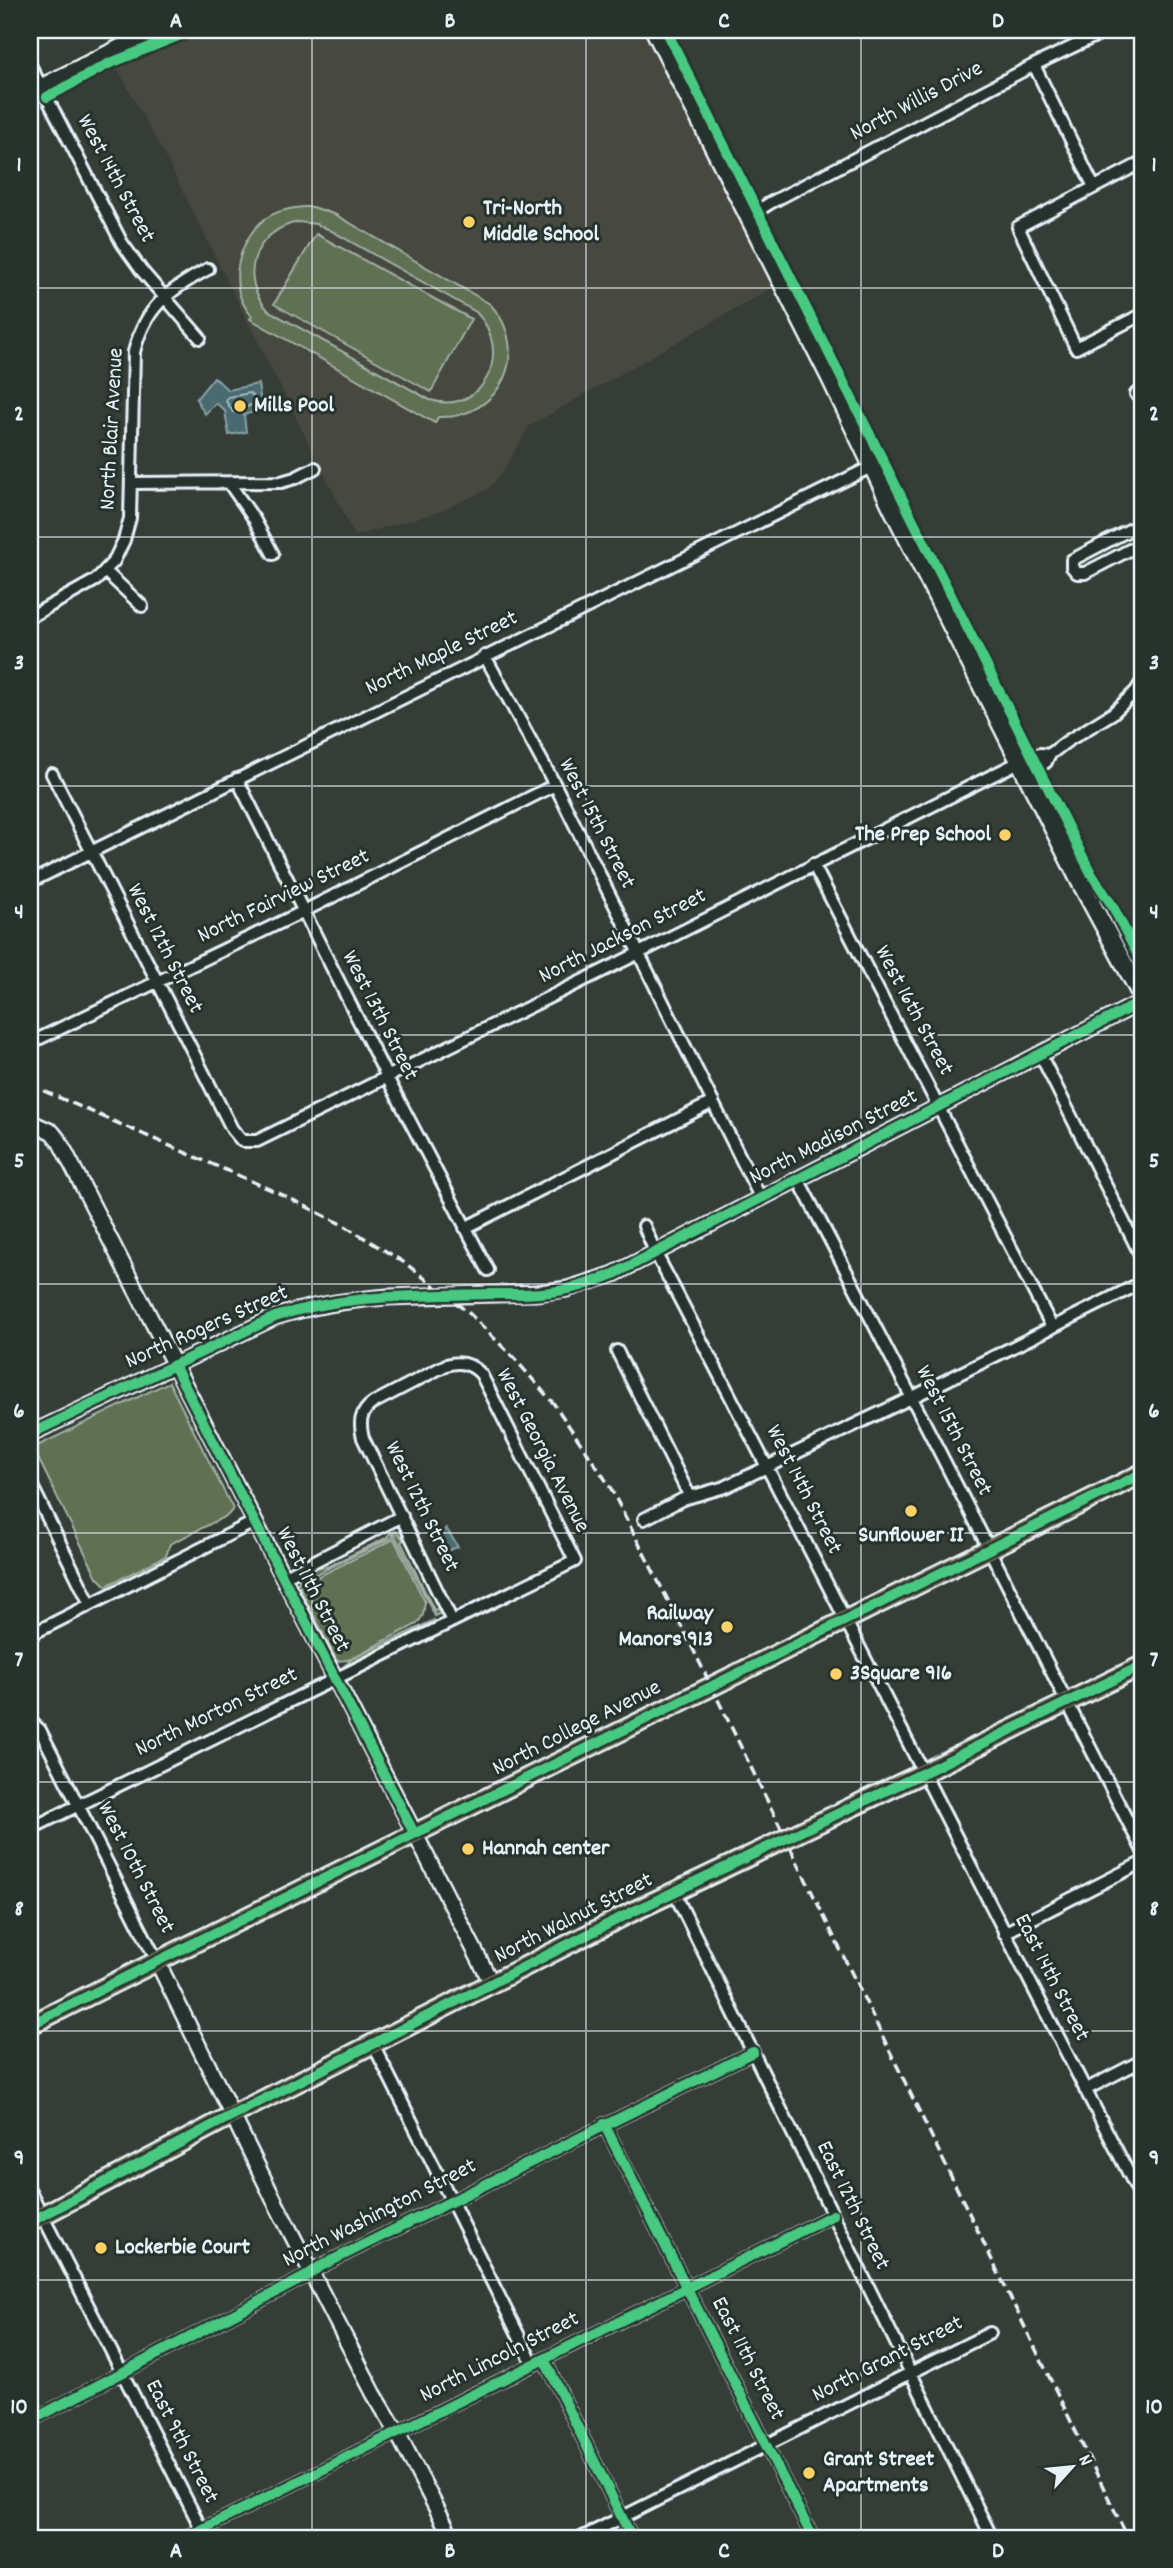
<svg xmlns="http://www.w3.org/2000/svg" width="1173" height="2568" font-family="Dekko,sans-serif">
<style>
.built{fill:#474941}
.green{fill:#5e7052;stroke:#a3b0a5;stroke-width:2;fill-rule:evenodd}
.water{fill:#496b70;stroke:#89a1a6;stroke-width:2}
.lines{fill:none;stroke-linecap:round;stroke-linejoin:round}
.shore{stroke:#a8bbc2;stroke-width:2}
.minor-casing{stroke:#e8f1f8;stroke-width:16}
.tertiary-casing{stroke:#e8f1f8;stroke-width:19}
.secondary-casing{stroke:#e8f1f8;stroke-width:21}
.primary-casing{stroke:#e8f1f8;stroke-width:23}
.minor{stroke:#26332d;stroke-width:10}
.tertiary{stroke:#26332d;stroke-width:14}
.secondary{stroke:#26332d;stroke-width:16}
.primary{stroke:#726e52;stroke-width:18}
.rail{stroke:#e8f1f8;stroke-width:3.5;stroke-dasharray:10 5;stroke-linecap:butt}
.tertiary-bridge-casing{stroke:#e8f1f8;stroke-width:19;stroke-linecap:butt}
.tertiary-bridge{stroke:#26332d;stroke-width:14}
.cycleway-casing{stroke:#26332d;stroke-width:15}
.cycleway{stroke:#46c982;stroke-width:10}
.grid{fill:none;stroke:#e8f1f8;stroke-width:2;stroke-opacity:0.55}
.poi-dot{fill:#ffd166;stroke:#26332d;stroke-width:2.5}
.labels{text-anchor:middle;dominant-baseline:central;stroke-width:6;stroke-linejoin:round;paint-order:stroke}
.street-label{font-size:23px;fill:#e8f1f8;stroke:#26332d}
.poi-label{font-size:23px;font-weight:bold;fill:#e8f1f8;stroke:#26332d;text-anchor:start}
.neatline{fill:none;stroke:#e8f1f8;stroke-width:2.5}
.grid-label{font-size:23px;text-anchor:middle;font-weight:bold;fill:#e8f1f8}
</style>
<rect width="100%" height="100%" fill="#353d36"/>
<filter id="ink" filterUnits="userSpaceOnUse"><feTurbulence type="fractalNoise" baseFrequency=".0143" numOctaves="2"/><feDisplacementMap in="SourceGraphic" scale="14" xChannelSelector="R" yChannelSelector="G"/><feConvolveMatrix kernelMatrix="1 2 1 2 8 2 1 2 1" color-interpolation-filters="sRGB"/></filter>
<g filter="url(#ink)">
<path class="built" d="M179,30H645L774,287L529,426L502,473L488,489L441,511L355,536L166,158L111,57L134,50Z"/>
<path class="green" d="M303,207H313L336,215L490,304C533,349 501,420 438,417L435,423L250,319L252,316C225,288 238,239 266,218C277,211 291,208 303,207ZM298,222L316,224L328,229L476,312C514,351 484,416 430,400L269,311C237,278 254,231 298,222Z
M316,234L471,319L431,392L274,304Z
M169,1382L233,1509L228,1515L170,1544L166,1556L106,1586L97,1577L33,1448Z
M396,1531L404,1540L401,1542L434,1610L438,1609L440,1613L435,1616L393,1532Z
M391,1532L393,1537L298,1583C301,1573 317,1565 327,1567L386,1538Z
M394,1539L425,1602L423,1615L417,1624L348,1660L337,1661L299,1586Z
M434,1620L436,1624H430L342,1668L352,1659Z"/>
<path class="water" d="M214,377L228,390L258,384L262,409L244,415L246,432L229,435L225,411L216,403L205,414L196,399Z
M446,1528L458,1547L449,1550L438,1538Z"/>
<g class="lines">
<path class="shore" d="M250,393L253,396V404L237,412H233L226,401L228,397Z"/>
<defs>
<path id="minor" d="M30,65L122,243L142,271L200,338
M1034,65L1094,187
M1143,162L1018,227L1076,348L1143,314
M748,217L770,203L1034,65L1108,30
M1136,394L1143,401
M131,483L281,482L295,478L315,468
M229,483L254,519L273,554
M1143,525L1133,528L1072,560V567L1077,573H1085L1143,543
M105,571L142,606
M30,617L96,580L114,561L124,540L130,518L134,352C145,307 169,290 208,269
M485,656L555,785L761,1199
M52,774L232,1129L242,1141H257L637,954L1015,764L1040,754L1049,755
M1026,775L1046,762L1049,755L1066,742L1113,713L1136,691L1143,680
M237,779L391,1085L488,1270
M813,864L1052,1327
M30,882L873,466
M30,1043L294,916L555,785
M1040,1054L1143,1260
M798,1179C916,1402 1028,1627 1143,1851
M644,1226L656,1254C822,1568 979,1886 1143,2201
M465,1228L713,1102
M617,1351L690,1497
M30,1482L90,1604
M644,1519L683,1499L725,1487L913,1397L1143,1282
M282,1578L402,1516
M30,1635L254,1522
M30,1721L40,1730L157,1961
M30,1829L575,1561L481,1374C471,1363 460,1361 446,1365L373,1403C360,1412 359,1423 363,1438L452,1621
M674,1892L992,2538
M1004,1933L1143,1862
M373,2044L533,2364
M1085,2090L1143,2060
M604,2124L813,2538
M30,2191L206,2538
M544,2359L632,2538
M30,2421L305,2277L319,2267L753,2052
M185,2538L833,2215
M581,2538L990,2333"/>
<path id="tertiary" d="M30,92L154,30
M30,1122L52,1132L60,1142L492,1984
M536,1293L567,1289L614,1274L1143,1001
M30,1434L275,1317C313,1305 348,1300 387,1297
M157,1961L273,2198L374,2394L397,2432L452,2538"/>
<path id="secondary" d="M654,30L830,378L893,510L1080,882L1143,999"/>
<path id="primary" d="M30,2025C400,1839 772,1657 1143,1473
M30,2222L223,2120L630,1913L923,1773L1143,1665"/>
</defs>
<use href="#minor" class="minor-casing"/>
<use href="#tertiary" class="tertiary-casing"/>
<use href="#secondary" class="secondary-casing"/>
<use href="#primary" class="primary-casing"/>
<use href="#minor" class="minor"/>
<use href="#tertiary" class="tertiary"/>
<use href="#secondary" class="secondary"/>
<use href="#primary" class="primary"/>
<path class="rail" d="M30,1085L283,1195L345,1226L405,1263L470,1314L515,1359L554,1404L609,1485L697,1657L1128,2538"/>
<defs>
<path id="tertiary-bridge" d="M387,1297L536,1293"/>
</defs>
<use href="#tertiary-bridge" class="tertiary-bridge-casing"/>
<use href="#tertiary-bridge" class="tertiary-bridge"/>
<defs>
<path id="cycleway" d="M666,30L1092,875L1112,905L1143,965
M47,97L108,64L193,30
M174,1365L414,1833
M30,1434L275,1317C344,1294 416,1296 488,1294C514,1294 542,1295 568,1289C584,1286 599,1280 614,1274L1143,1001
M30,2025C400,1839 772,1657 1143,1473
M604,2124L813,2538
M30,2222L223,2120L630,1913L923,1773L1143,1665
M544,2359L632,2538
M30,2421L305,2277L319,2267L753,2052
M185,2538L833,2215"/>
</defs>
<use href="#cycleway" class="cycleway-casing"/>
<use href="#cycleway" class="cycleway"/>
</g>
</g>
<path class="grid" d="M312,30V2538M586,30V2538M861,30V2538M30,288H1143M30,537H1143M30,786H1143M30,1035H1143M30,1284H1143M30,1533H1143M30,1782H1143M30,2031H1143M30,2280H1143"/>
<g class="poi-dot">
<circle cx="469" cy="222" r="7"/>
<circle cx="240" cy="406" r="7"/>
<circle cx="1005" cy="835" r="7"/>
<circle cx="911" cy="1511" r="7"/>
<circle cx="727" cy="1627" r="7"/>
<circle cx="836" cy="1674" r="7"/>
<circle cx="468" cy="1849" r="7"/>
<circle cx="101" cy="2248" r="7"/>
<circle cx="809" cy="2473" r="7"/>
</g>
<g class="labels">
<g class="street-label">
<text transform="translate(917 102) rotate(-28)">North Willis Drive</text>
<text transform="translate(115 179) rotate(62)">West 14th Street</text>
<text transform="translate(113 429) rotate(-87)">North Blair Avenue</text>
<text transform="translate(442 654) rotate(-26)">North Maple Street</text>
<text transform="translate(596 824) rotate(63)">West 15th Street</text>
<text transform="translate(284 897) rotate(-26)">North Fairview Street</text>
<text transform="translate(623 937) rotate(-27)">North Jackson Street</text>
<text transform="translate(164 949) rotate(63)">West 12th Street</text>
<text transform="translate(913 1011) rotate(62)">West 16th Street</text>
<text transform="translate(379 1016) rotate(63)">West 13th Street</text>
<text transform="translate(834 1138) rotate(-27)">North Madison Street</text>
<text transform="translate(207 1328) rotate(-24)">North Rogers Street</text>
<text transform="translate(953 1431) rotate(63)">West 15th Street</text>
<text transform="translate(542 1451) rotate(63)">West Georgia Avenue</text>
<text transform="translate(803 1490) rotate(63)">West 14th Street</text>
<text transform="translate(421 1507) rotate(64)">West 12th Street</text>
<text transform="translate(312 1590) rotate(63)">West 11th Street</text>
<text transform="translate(217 1713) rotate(-26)">North Morton Street</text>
<text transform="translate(577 1729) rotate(-27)">North College Avenue</text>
<text transform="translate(135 1868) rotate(63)">West 10th Street</text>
<text transform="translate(574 1919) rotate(-27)">North Walnut Street</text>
<text transform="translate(1051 1978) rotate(63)">East 14th Street</text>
<text transform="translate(852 2206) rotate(64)">East 12th Street</text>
<text transform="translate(380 2214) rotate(-27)">North Washington Street</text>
<text transform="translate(500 2358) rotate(-27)">North Lincoln Street</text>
<text transform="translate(747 2359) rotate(63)">East 11th Street</text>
<text transform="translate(888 2360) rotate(-27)">North Grant Street</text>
<text transform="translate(181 2442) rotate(63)">East 9th Street</text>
</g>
<g class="poi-label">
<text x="483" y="209">Tri-North<tspan x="483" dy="26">Middle School</tspan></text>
<text x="254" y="406">Mills Pool</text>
<text x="991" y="835" text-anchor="end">The Prep School</text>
<text x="911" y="1536" text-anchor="middle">Sunflower II</text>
<text x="713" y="1614" text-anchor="end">Railway<tspan x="713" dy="26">Manors 913</tspan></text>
<text x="850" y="1674">3Square 916</text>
<text x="482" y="1849">Hannah center</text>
<text x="115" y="2248">Lockerbie Court</text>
<text x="823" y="2460">Grant Street<tspan x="823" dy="26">Apartments</tspan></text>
</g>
</g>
<rect width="1173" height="2568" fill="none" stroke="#26332d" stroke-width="77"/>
<g transform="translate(1072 2467) rotate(63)" stroke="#26332d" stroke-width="5" paint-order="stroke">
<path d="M0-5L12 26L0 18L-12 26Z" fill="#e8f1f8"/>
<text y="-10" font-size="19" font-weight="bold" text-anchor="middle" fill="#e8f1f8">N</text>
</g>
<rect x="38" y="38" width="1096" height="2492" class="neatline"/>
<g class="grid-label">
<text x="176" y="27">A</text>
<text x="450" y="27">B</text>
<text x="724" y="27">C</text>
<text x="998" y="27">D</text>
<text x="19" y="171">1</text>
<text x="1154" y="171">1</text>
<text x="19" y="420">2</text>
<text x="1154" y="420">2</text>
<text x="19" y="669">3</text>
<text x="1154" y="669">3</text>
<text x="19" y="918">4</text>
<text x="1154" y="918">4</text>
<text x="19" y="1167">5</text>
<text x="1154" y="1167">5</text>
<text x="19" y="1417">6</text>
<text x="1154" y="1417">6</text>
<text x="19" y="1666">7</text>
<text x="1154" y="1666">7</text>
<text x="19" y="1915">8</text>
<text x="1154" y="1915">8</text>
<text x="19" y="2164">9</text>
<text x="1154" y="2164">9</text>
<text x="19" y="2413">10</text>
<text x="1154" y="2413">10</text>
<text x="176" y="2557">A</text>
<text x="450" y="2557">B</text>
<text x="724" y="2557">C</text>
<text x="998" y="2557">D</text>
</g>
</svg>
